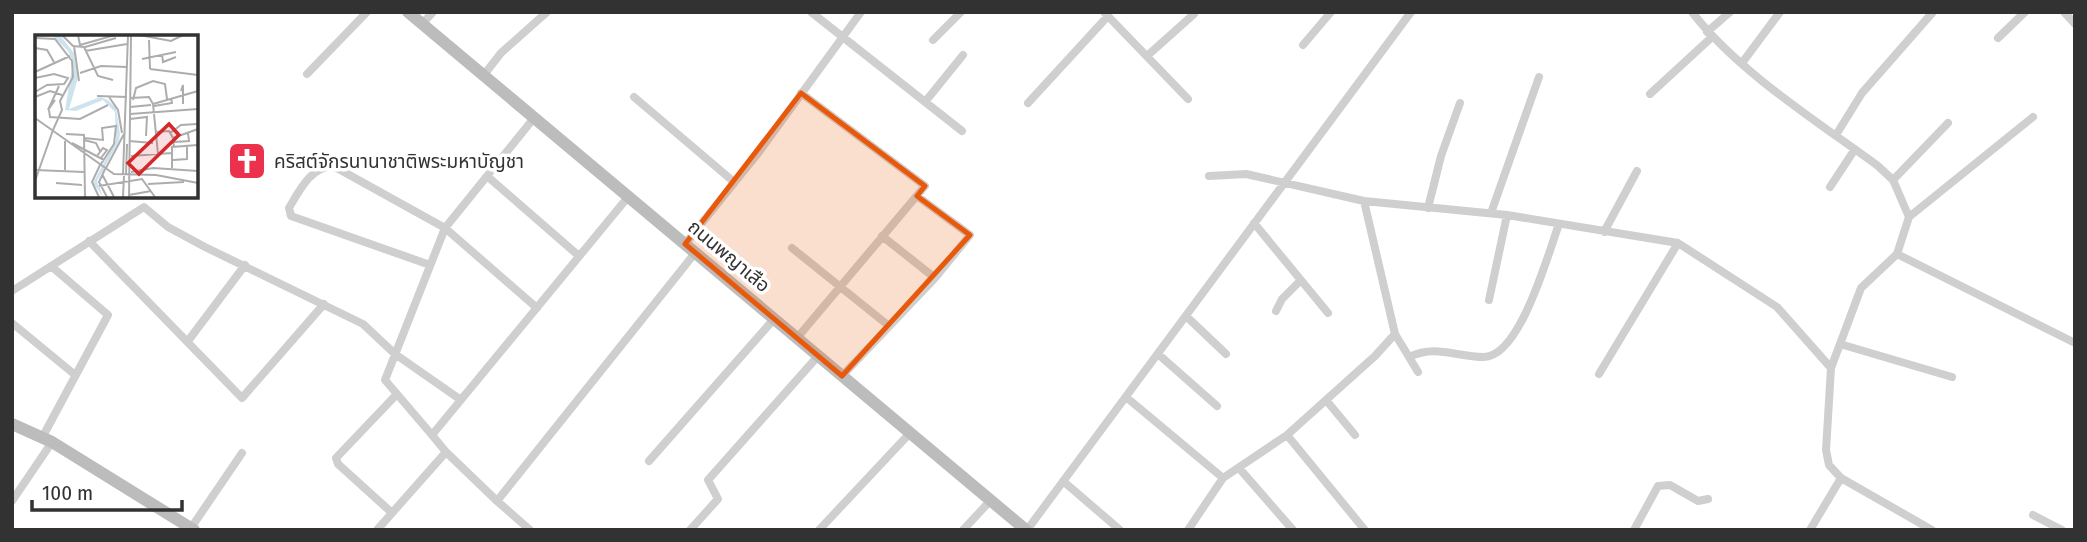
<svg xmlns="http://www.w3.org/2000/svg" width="2087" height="542" font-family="'Fira Sans Condensed','Noto Sans Thai',sans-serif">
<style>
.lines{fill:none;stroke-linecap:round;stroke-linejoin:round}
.street{stroke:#cfcfcf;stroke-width:8}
.secondary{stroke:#bcbcbc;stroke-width:12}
.marked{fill:#e8590c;fill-opacity:0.2;stroke:#e8590c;stroke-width:5;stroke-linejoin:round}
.labels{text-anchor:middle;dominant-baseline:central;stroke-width:7;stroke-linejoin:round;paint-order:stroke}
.poi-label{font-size:19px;fill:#323232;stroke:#fff;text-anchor:start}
.street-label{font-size:19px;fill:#323232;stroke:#fff}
.inset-road{fill:none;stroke:#adadad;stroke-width:2}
.view{fill:#d62828;fill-opacity:0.15;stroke:#d62828;stroke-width:3.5}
.inset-edge{fill:none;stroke:#323232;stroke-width:3.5}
</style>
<rect width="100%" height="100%" fill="#fff"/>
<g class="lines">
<path class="street" d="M811,12L962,131
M1104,12L1188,99
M1692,12C1737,71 1818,122 1878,166L1893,180L1909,217L1897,254L1861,288L1831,368L1826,450L1829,465L1841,478
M2064,12L2075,24
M422,24L433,12
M1707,32L1730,12
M1998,38L2025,12
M933,40L961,12
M1303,45L1331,12
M1147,56L1194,14
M1742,63L1780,12
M307,74L367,12
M483,76L501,53L547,12
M1650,94L1712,37
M634,97L734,182
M925,102L963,55
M1028,103L1108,16
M1836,135L1862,93L1933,12
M487,176L579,256
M1209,176L1246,174L1364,201L1507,215L1678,243L1777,307L1831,368
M1893,180L1948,123
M1830,187L1855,149
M1428,208L1441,156L1460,103
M1491,213L1539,77
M1909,217L2033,117
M1254,223L1328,313
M1604,232L1637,171
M882,236L935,278
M89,241L242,398L324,304
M685,244L759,152L861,12
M792,248L889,326
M1897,254L2075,343
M430,265L291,216L289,208C299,191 312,164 335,167L445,228L537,308
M12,291L144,207L168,227L205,247L363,324L395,354L461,400
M1489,300L1507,215
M1276,311L1282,299L1300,281
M1186,316L1226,354
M12,323L74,374
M1395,334L1409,357C1436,344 1456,357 1484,357C1520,357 1548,254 1559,224
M797,338L925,186L801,93
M188,341L245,265
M1840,344L1952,377
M1158,354L1217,406
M1409,357L1418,372
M1599,374L1678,243
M842,376L935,278L970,235L917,196
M1126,397L1223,478
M1326,400L1355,435
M432,435L385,380L445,228L534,118
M1287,435L1364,529
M42,438L108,315L51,266
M446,452L497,501L695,253
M649,461L774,319
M1239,468L1293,530
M1063,481L1120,530
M12,501L52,442
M497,501L530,530
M391,512L338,464L336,458L397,394
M2033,515L2062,530
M191,528L242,453
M377,530L446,452L432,435L628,197
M690,530L718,499L708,480L818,356
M819,530L910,433
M963,530L991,500
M1027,530L1411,12
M1188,530L1223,478L1287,435L1375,356L1395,334L1364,201
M1634,530L1658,486L1670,485L1698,501L1708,499
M1810,530L1841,478L1932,530"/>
<path class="secondary" d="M408,12L1026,530
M12,424L52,442L194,530"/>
</g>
<path class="marked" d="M801,93L925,186L917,196L970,235L842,376L685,244Z"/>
<defs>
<symbol id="church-square" viewBox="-11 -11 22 22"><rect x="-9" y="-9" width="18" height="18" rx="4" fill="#ec314d" stroke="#fff"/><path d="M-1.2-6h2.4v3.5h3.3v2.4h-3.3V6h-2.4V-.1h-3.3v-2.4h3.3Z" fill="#fff"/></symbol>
</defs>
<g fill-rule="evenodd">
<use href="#church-square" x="225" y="139" width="44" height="44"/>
</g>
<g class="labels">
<g class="poi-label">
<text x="274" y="161">คริสต์จักรนานาชาติพระมหาบัญชา</text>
</g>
<g class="street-label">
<text transform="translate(729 256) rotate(40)">ถนนพญาเสือ</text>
</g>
</g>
<g transform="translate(35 35)">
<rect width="163" height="163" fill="#fff"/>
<path d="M17,0H25L39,18L43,43L34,74L65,62L73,65L81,73L85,99L84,106L62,146L68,162L58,148L81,105L80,77L68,65L41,76L30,75L38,27L33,16Z" fill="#cde4ef"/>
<path class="inset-road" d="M27,0L38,11L49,12L63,41L78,45M43,0L45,10L80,0M104,0L136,6L148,0M0,3L20,4L37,26L38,42L25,66L27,75L18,95M114,5L115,34M39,11L44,46M50,12L81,3M0,13L12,15L19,27M50,16L92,9M127,19L128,27L141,22M107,24L141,17M115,34L163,40M0,37L35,21M45,38L66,31L92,32M0,43L19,39L33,43L29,49L12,50L0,57M146,56L148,50V69M62,61L92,62M0,62L15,56L27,60M74,62L83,75L87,98M95,63L114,62L118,69L123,119M20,65L13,75L24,51M98,65L101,53L118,46L130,49L132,64M118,69L163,56M119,71L137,68L136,63M95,72L116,70M14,75L15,82L45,84L73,70M95,79L163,74M0,83L79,139L121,140L163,148M95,84L112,82L111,101M120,97L134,96L138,103M135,98L146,90L162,89M31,99L49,100L50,162M49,103L68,105L67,93L81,91L79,109L66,129M49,105L61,108L65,116M94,106L118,108M139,107L154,106L153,98M37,108L69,125M139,112L138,103L163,94M62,121L68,113L72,115L66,123M96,121L137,118M138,125L152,124V111M71,133L89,99M137,133V112L163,110M70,134L64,147L72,162M0,135L49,137M30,135V106M96,137L118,133L163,136M67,139L79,162M88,140L93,0M91,140L92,109M0,146L18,95M21,148L47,150M113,149L149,147M64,151L107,144L120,162M94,160L116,156M64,162L57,147L65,130M88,162L89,141M94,162L96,0"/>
<path class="view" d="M134,89L144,100L104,139L93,128Z"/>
<rect width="163" height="163" class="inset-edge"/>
</g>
<rect width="2087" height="542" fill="none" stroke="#323232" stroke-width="28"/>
<path d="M32 500v10h150v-10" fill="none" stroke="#323232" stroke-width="3.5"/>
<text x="42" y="500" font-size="21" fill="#323232" stroke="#ffffff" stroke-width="5" paint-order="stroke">100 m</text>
</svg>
